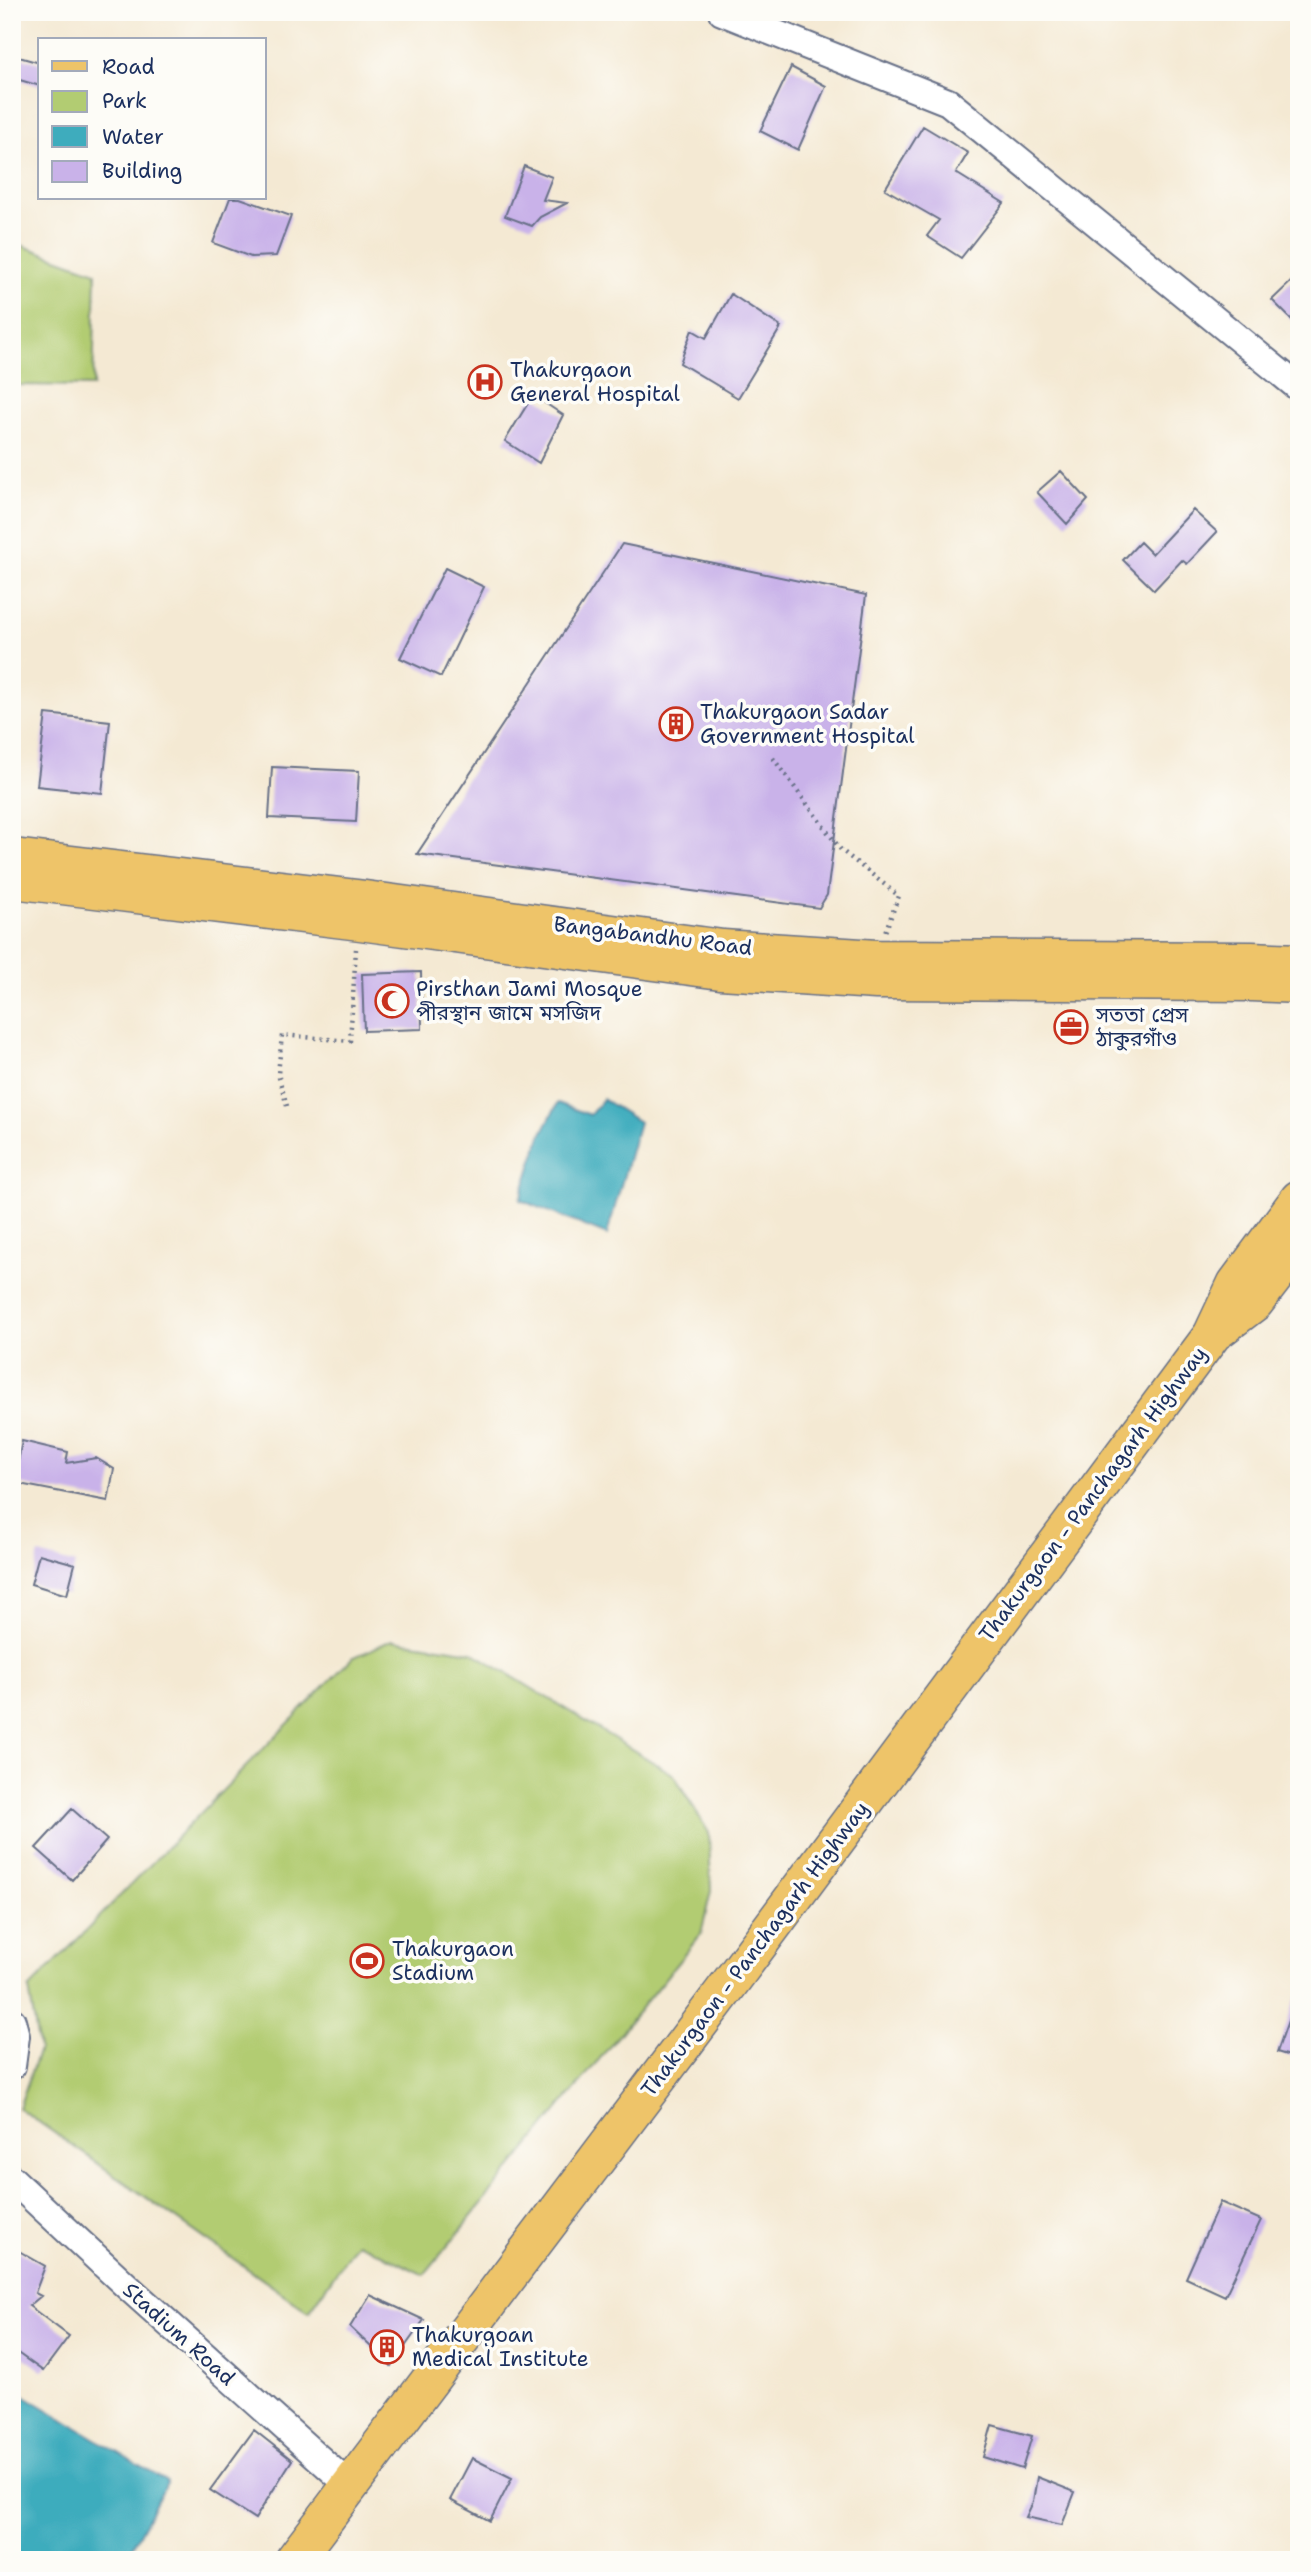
<svg xmlns="http://www.w3.org/2000/svg" width="1311" height="2572" font-family="'Shantell Sans','Noto Sans Bengali',sans-serif">
<style>
.green{fill:#b2cc72;stroke:#667e68;stroke-width:2}
.water{fill:#3eacbd;stroke:#2c6e8e;stroke-width:2}
.building{fill:#c9b2e9}
.lines{fill:none;stroke-linecap:round;stroke-linejoin:round}
.minor-casing{stroke:#677087;stroke-width:30}
.major-casing{stroke:#677087;stroke-width:35}
.highway-casing{stroke:#677087;stroke-width:40}
.path{stroke:#677087;stroke-width:4.5;stroke-dasharray:2 5;stroke-linecap:butt}
.minor{stroke:#fff;stroke-width:26}
.major{stroke:#eec469;stroke-width:32}
.highway{stroke:#eec469;stroke-width:37}
.labels{text-anchor:middle;dominant-baseline:central;stroke-width:7;stroke-linejoin:round;paint-order:stroke}
.poi-label{font-size:21px;fill:#1b2f5e;stroke:#fdfcf7;text-anchor:start}
.street-label{font-size:21px;fill:#1b2f5e;stroke:#fdfcf7}
</style>
<rect width="100%" height="100%" fill="#fdfcf7"/>
<filter id="ink" filterUnits="userSpaceOnUse"><feTurbulence type="fractalNoise" baseFrequency=".0143" numOctaves="2"/><feDisplacementMap in="SourceGraphic" scale="14" xChannelSelector="R" yChannelSelector="G"/><feConvolveMatrix kernelMatrix="1 2 1 2 8 2 1 2 1" color-interpolation-filters="sRGB"/></filter>
<filter id="wash" filterUnits="userSpaceOnUse"><feTurbulence type="fractalNoise" baseFrequency=".00686" numOctaves="4" result="noise"/><feDisplacementMap in="SourceGraphic" scale="28" xChannelSelector="R" yChannelSelector="G"/><feGaussianBlur stdDeviation="1.57" result="paint"/><feColorMatrix in="noise" values="0 0 0 0 0 0 0 0 0 0 0 0 0 0 0 0 0 1.4 0 .05"/><feComposite in="paint" operator="in"/></filter>
<g filter="url(#wash)">
<rect width="100%" height="100%" fill="#f4e9d3"/>
<path class="green" d="M12,242L96,272L93,386L12,385Z
M392,1640L472,1652L674,1775L709,1833L711,1891L701,1934L424,2275L357,2242L309,2312L19,2108L39,2049L29,1989L352,1658Z"/>
<path class="water" d="M603,1099L639,1122L607,1235L520,1200L542,1133L558,1103L590,1115Z
M12,2388L167,2482L125,2560H12Z"/>
<g id="blocks">
<path class="building" d="M19,57L40,63V86L13,78Z
M791,67L826,86L798,150L760,131Z
M923,126L968,153L956,173L1004,203L961,258L927,236L939,220L885,189Z
M524,166L552,177L543,200L567,203L540,217L532,226L505,216Z
M230,198H240L291,216L276,256L251,257L213,243Z
M1299,274V327L1272,300Z
M731,294L781,327L738,398L680,363L692,330L706,338Z
M533,395L563,415L539,463L505,441Z
M1061,471L1088,500L1067,524L1037,492Z
M1193,510L1217,532L1187,564L1182,560L1154,590L1123,560L1140,542L1152,554Z
M622,544L866,595L827,895L819,908L417,854Z
M445,568L484,587L441,677L400,658Z
M46,714L110,721L102,793L37,786Z
M272,767L359,771L356,822L269,818Z
M421,972L422,1029L364,1031L362,974Z
M22,1441L68,1452L66,1463L96,1458L114,1469L108,1501L14,1483Z
M39,1554L75,1564L67,1595L31,1584Z
M72,1809L107,1840L72,1880L36,1848Z
M1296,1998H1299V2059L1277,2052Z
M1220,2202L1261,2220L1225,2296L1186,2278Z
M12,2247L45,2266L35,2293L41,2296L29,2306L69,2336L43,2371L12,2349Z
M370,2295L424,2320L391,2366L350,2327Z
M992,2425L1032,2436L1022,2469L983,2457Z
M254,2430L292,2460L255,2519L210,2490Z
M472,2458L512,2478L490,2521L450,2500Z
M1037,2477L1075,2492L1062,2525L1026,2517L1033,2502Z"/>
</g>
</g>
<g filter="url(#ink)">
<use href="#blocks" fill-opacity="0" stroke="#677087" stroke-width="2"/>
<g class="lines">
<defs>
<path id="minor" d="M722,12L948,102L1299,388
M12,2021L16,2036L12,2066
M12,2179L130,2289L350,2486"/>
<path id="major" d="M12,855L364,897L723,946L877,956L1252,958L1299,960
M12,882L360,924L720,973L876,983L1251,985L1299,987"/>
<path id="highway" d="M1218,1330L1255,1302L1299,1245
M294,2560L733,1979L1212,1335L1236,1284L1299,1199"/>
</defs>
<use href="#minor" class="minor-casing"/>
<use href="#major" class="major-casing"/>
<use href="#highway" class="highway-casing"/>
<path class="path" d="M773,758L841,850L899,896L885,932
M287,1106L278,1074L282,1035L350,1041L356,949"/>
<use href="#minor" class="minor"/>
<use href="#major" class="major"/>
<use href="#highway" class="highway"/>
</g>
</g>
<defs>
<symbol id="hospital-ring" viewBox="-11 -11 22 22"><circle r="9.5" fill="#fdfcf7" stroke="#c8321e" stroke-width="1.5"/><path d="M-5-5h3v3.5h4V-5h3V5h-3V1.5h-4V5h-3Z" fill="#c8321e"/></symbol>
<symbol id="building-ring" viewBox="-11 -11 22 22"><circle r="9.5" fill="#fdfcf7" stroke="#c8321e" stroke-width="1.5"/><path d="M-4-6H4V6H1V3H-1V6H-4ZM-2.5-4.3h1.7v1.8h-1.7ZM.8-4.3h1.7v1.8H.8ZM-2.5-1h1.7V.8h-1.7ZM.8-1h1.7V.8H.8Z" fill="#c8321e"/></symbol>
<symbol id="mosque-ring" viewBox="-11 -11 22 22"><circle r="9.5" fill="#fdfcf7" stroke="#c8321e" stroke-width="1.5"/><path d="M3.5-4.9A6 6 0 1 0 3.5 4.9A5 5 0 1 1 3.5-4.9Z" fill="#c8321e"/></symbol>
<symbol id="office-ring" viewBox="-11 -11 22 22"><circle r="9.5" fill="#fdfcf7" stroke="#c8321e" stroke-width="1.5"/><path d="M-6-3h4V-5.5h4V-3h4V5H-6ZM-1-4.5V-3h2v-1.5ZM-6 0V1H6V0Z" fill="#c8321e"/></symbol>
<symbol id="stadium-ring" viewBox="-11 -11 22 22"><circle r="9.5" fill="#fdfcf7" stroke="#c8321e" stroke-width="1.5"/><path d="M0-5a6.5 5 0 1 0 0 10a6.5 5 0 1 0 0-10ZM-3.5-1.8h7v3.6h-7Z" fill="#c8321e"/></symbol>
</defs>
<g fill-rule="evenodd">
<use href="#hospital-ring" x="466" y="363" width="38" height="38"/>
<use href="#building-ring" x="657" y="705" width="38" height="38"/>
<use href="#mosque-ring" x="373" y="982" width="38" height="38"/>
<use href="#office-ring" x="1052" y="1008" width="38" height="38"/>
<use href="#stadium-ring" x="348" y="1942" width="38" height="38"/>
<use href="#building-ring" x="368" y="2328" width="38" height="38"/>
</g>
<g class="labels">
<g class="poi-label">
<text x="510" y="370">Thakurgaon<tspan x="510" dy="24">General Hospital</tspan></text>
<text x="700" y="712">Thakurgaon Sadar<tspan x="700" dy="24">Government Hospital</tspan></text>
<text x="416" y="989">Pirsthan Jami Mosque<tspan x="416" dy="24">পীরস্থান জামে মসজিদ</tspan></text>
<text x="1096" y="1015">সততা প্রেস<tspan x="1096" dy="24">ঠাকুরগাঁও</tspan></text>
<text x="392" y="1949">Thakurgaon<tspan x="392" dy="24">Stadium</tspan></text>
<text x="412" y="2335">Thakurgoan<tspan x="412" dy="24">Medical Institute</tspan></text>
</g>
<g class="street-label">
<text transform="translate(653 936) rotate(7)">Bangabandhu Road</text>
<text transform="translate(1093 1494) rotate(-53)">Thakurgaon - Panchagarh Highway</text>
<text transform="translate(755 1949) rotate(-53)">Thakurgaon - Panchagarh Highway</text>
<text transform="translate(179 2334) rotate(42)">Stadium Road</text>
</g>
</g>
<rect width="1311" height="2572" fill="none" stroke="#fdfcf7" stroke-width="42"/>
<rect x="38" y="38" width="228" height="161" fill="#fdfcf7" stroke="#a3aaba" stroke-width="2"/>
<rect x="52" y="61" width="35" height="10" fill="#eec469" stroke="#a3aaba" stroke-width="2"/>
<text x="102" y="74" font-size="21" fill="#1b2f5e">Road</text>
<rect x="52" y="91" width="35" height="21" fill="#b2cc72" stroke="#a3aaba" stroke-width="2"/>
<text x="102" y="108" font-size="21" fill="#1b2f5e">Park</text>
<rect x="52" y="126" width="35" height="21" fill="#3eacbd" stroke="#a3aaba" stroke-width="2"/>
<text x="102" y="144" font-size="21" fill="#1b2f5e">Water</text>
<rect x="52" y="161" width="35" height="21" fill="#c9b2e9" stroke="#a3aaba" stroke-width="2"/>
<text x="102" y="178" font-size="21" fill="#1b2f5e">Building</text>
</svg>
